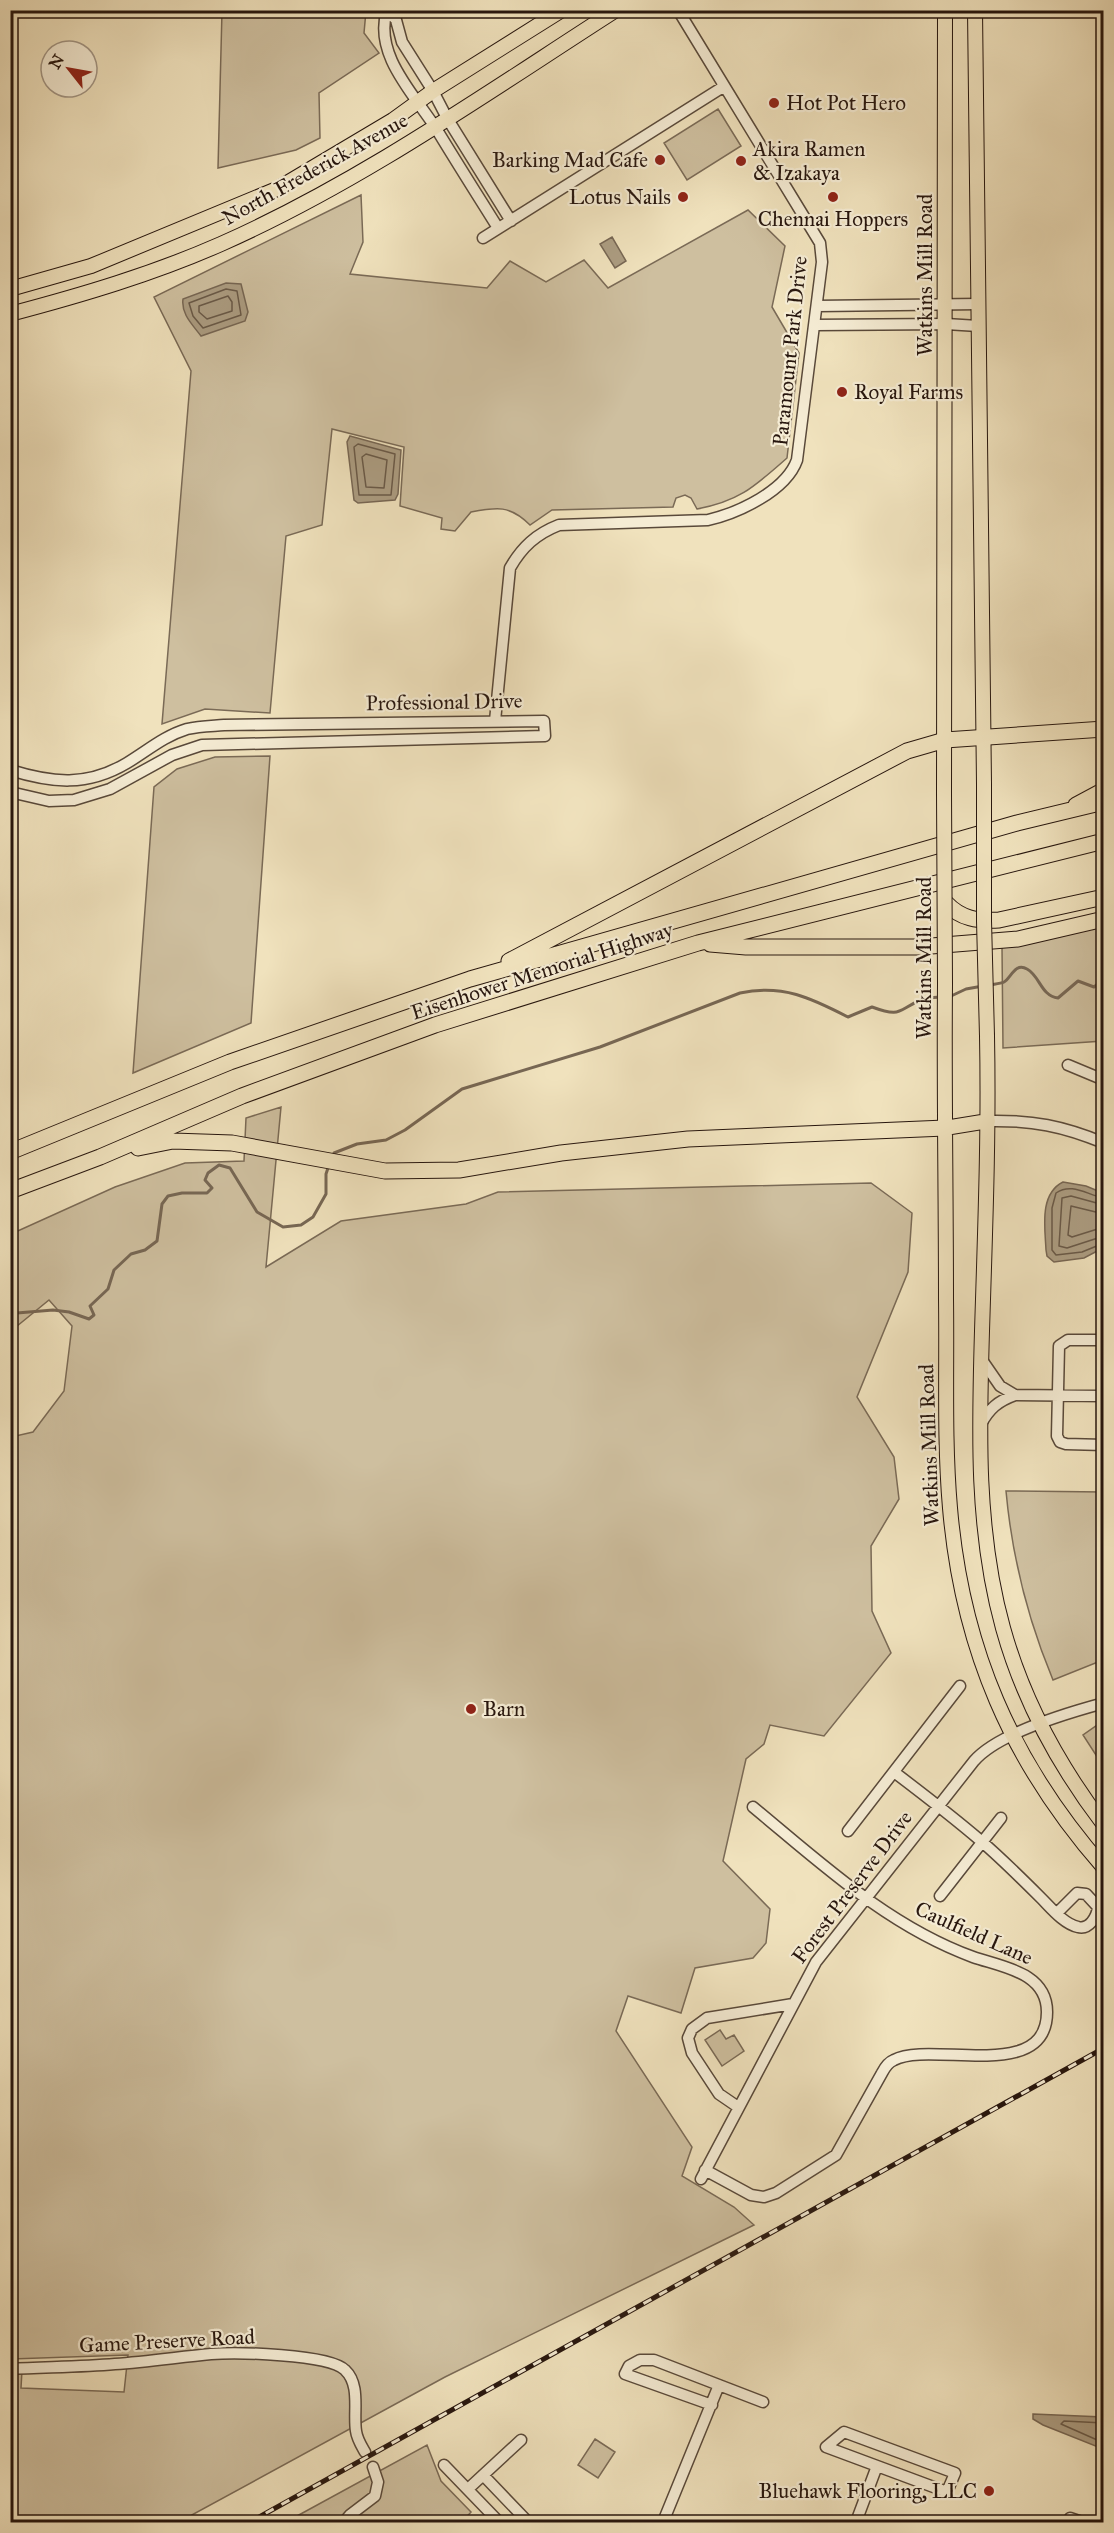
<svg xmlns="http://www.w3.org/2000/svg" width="1114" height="2533" font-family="'IM FELL Great Primer',serif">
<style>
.green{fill:#cebf9f;stroke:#7a6a56;stroke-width:1.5}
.water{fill:#ac9d82;stroke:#776754;stroke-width:1.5}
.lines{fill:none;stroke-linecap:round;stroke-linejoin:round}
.shore{stroke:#6a5a48;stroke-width:1.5}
.stream{stroke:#776754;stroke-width:3}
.minor-casing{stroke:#59493a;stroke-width:13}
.major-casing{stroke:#27160e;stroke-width:16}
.highway-casing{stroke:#27160e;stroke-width:17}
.minor{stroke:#f5ecd4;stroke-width:10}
.major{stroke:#f0e2bd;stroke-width:14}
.highway{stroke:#f0e2bd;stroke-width:15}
.rail-casing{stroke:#27160e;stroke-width:5}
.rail{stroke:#f5ecd4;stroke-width:3;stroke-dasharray:9;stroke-linecap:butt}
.major-bridge-casing{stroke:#27160e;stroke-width:16;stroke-linecap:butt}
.major-bridge{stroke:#f0e2bd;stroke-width:14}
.poi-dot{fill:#8f2418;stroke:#f5ecd4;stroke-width:2}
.labels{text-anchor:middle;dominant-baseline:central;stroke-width:4.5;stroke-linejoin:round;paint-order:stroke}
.poi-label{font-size:21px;fill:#27160e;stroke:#f5ecd4;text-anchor:start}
.street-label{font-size:21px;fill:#27160e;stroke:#f5ecd4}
</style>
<rect width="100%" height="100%" fill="#f0e2bd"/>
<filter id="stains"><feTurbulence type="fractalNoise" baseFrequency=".00333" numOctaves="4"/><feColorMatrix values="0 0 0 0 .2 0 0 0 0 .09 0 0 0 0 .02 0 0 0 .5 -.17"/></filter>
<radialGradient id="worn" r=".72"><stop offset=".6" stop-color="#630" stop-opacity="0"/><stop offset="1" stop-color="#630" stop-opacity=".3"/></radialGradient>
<path class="green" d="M222,11H366L364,33L379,53L319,93L320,138L296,150L218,168Z
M718,109L741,146L687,180L664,143Z
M361,195L363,242L350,274L487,288L510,261L546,282L584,260L608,288L748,210L785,246L772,307L799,353L787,458C755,486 740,501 697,509L691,498L685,495L676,498L673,507L552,510L530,525C510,505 497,507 471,512L455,531L441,529L442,518L400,506L404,447L332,429L322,525L286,536L270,713L205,709L162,724L191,371L154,297Z
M270,756L251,1023L133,1073L154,787L177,769L215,757Z
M1103,924V1041L1003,1048L1002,947Z
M281,1107L266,1267L341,1221L466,1204L498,1192L871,1183L912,1213L908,1272L857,1397L894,1457L899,1499L871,1546L872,1611L891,1653L824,1736L770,1725L764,1744L746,1759L723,1861L770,1909L766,1943L753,1958L695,1968L681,2013L628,1996L616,2031L692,2147L682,2176L734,2207L754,2225L445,2377L179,2522H11V2371L22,2370L21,2388L124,2392L128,2355L11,2359V1437L33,1432L64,1391L72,1326L49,1300L11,1331V1234L115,1187L185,1163L244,1161L246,1118Z
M1006,1491L1103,1492V1660L1053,1680C1028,1620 1012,1557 1006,1491Z
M1103,1721V1766L1083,1735Z
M720,2030L726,2039L734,2035L744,2051L722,2066L705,2040Z
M595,2439L615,2452L598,2478L578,2465Z
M427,2445L441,2481L471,2512L462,2522H286Z"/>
<path class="water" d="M612,237L626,261L615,268L600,244Z
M226,283L241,284L248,312L245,321L201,336C192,324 181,314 183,299Z
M350,436L401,450L398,494L395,500L358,503L354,500L347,442Z
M1063,1182L1086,1186L1103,1193V1248L1084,1258L1054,1262L1047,1256L1046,1250C1045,1228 1039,1194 1063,1182Z
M1033,2414L1103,2417V2449L1043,2425L1033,2419Z"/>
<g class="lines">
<path class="shore" d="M226,289L237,291L241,315L203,328L193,316L189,303Z
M228,296L232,302V311L207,319L199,312V306Z
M358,444L395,454L391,495H359L354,447Z
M366,454L387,460L384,488L366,487L362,457Z
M1104,1198C1087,1195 1072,1182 1056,1193L1052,1208V1250L1056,1255L1082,1252L1104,1243
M1104,1205L1071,1196L1062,1198L1059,1246L1067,1248L1104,1236
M1104,1214L1071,1206L1068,1235L1072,1237L1104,1227
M1104,2423L1064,2421L1061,2424L1104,2443"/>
<path class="stream" d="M989,985C993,984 1000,984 1004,982C1011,978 1015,962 1027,969C1040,976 1041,996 1058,998L1078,981L1094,987L1104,979
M949,997L966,989L983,986
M332,1156L334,1153L357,1144L386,1140L405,1130L462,1089L600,1047L740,993C783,984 811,998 848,1017L872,1007C902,1018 897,1010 921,1000C926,997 934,998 940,997
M10,1324L17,1313L53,1310L69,1312L89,1319L94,1315L90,1306L108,1289L114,1270L131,1254L145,1250L157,1241L162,1204L168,1196L182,1193H207L212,1188L205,1180L208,1173L219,1165L230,1168L257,1212L283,1227L301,1225L313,1217L326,1194V1174L329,1165"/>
<defs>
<path id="minor" d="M387,10C373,55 415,95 437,130C457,163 478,196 498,228
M387,10L396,20L402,42L433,91L447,118L511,221
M483,238L723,87
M817,306L979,304
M815,325L946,324L978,326
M495,721L510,568C522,547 536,534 559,525L708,520C738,513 786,491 797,460L822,262L820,243L678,10
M10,770C52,783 87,787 127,763C147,751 164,736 187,729C199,726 212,726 224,725L544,721L545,736L202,745L172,755L110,789L74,800L49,801L10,792
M1068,1065L1104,1080
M988,1121C1032,1120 1063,1126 1104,1143
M1104,1340H1068L1059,1346L1057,1436L1060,1442L1066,1444L1104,1445
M1015,1395L1104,1396
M981,1424C989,1409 998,1401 1015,1395L1000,1386L982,1360
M894,1772C923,1794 953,1817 981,1841C1002,1859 1022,1879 1042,1899C1051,1908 1064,1924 1078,1927C1089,1930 1097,1917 1098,1907L1086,1894L1077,1893L1057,1913
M848,1831L960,1686
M940,1896L1001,1818
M738,2107L719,2094L692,2053L688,2038L692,2029L707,2018L793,2004
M705,2170L751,2195L764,2197L776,2193L836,2155L882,2073C885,2067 889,2062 894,2060C930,2040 1047,2084 1047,2012C1047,1972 1002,1967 973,1957C888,1926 822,1864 753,1807
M701,2179L816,1962L974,1761C998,1733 1067,1713 1104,1703
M10,2369C45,2367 81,2367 115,2364C147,2362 179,2357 211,2354C235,2352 329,2354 345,2370C361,2385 353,2412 356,2431C357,2439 361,2445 365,2452
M712,2405L625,2374L629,2366L640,2360H654L763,2402
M844,2432L955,2473L947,2492L826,2447Z
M444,2465L499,2522
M483,2475L528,2522
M468,2489L521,2440
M344,2522L350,2515L375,2496L378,2482L373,2467
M663,2522L719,2385
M856,2522L877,2466
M1068,2522L1070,2518L1082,2522"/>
<path id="major" d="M975,10L984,784
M10,289L91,266L277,189L393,120L433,91L562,10
M10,314C82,295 153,274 221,244C361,182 488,92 616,10
M944,793L945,10
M945,984C944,1089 946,1194 946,1299C947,1368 944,1439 950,1508C962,1648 1011,1762 1104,1868
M987,1036C989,1135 985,1233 982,1331C979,1431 976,1531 1003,1628C1023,1700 1059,1766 1104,1825
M945,1128L988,1121"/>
<path id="highway" d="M1076,805L1104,790
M946,903C961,919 977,921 999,920L1104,897
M710,944L746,947H919L1018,939L1104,919
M509,961L907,751L945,740L1104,729
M138,1148L173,1141L232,1143L385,1171L459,1170L561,1153L688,1139L945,1128
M10,1152L230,1062L470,979L1017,823L1104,802
M10,1191L100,1157L242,1096L435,1025L698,943L1104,841"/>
</defs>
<use href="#minor" class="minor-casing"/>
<use href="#major" class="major-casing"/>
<use href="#highway" class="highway-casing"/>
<use href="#minor" class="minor"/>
<use href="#major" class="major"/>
<use href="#highway" class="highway"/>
<defs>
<path id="rail" d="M250,2522L1104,2048"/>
</defs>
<use href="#rail" class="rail-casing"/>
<use href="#rail" class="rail"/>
<defs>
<path id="major-bridge" d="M984,784V921L987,1036
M944,793L945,984"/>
</defs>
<use href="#major-bridge" class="major-bridge-casing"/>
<use href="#major-bridge" class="major-bridge"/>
</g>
<g class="poi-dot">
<circle cx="774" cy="103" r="6"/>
<circle cx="660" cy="160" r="6"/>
<circle cx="741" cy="161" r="6"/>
<circle cx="683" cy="197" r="6"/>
<circle cx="833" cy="197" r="6"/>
<circle cx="842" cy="392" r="6"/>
<circle cx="471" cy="1709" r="6"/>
<circle cx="989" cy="2491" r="6"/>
</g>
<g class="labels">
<g class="poi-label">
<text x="786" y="103">Hot Pot Hero</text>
<text x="753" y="149">Akira Ramen<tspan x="753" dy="24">&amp; Izakaya</tspan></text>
<text x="648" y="160" text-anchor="end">Barking Mad Cafe</text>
<text x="671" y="197" text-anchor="end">Lotus Nails</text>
<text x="833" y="219" text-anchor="middle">Chennai Hoppers</text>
<text x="854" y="392">Royal Farms</text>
<text x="483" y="1709">Barn</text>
<text x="977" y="2491" text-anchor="end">Bluehawk Flooring, LLC</text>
</g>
<g class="street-label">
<text transform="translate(315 169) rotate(-29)">North Frederick Avenue</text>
<text transform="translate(925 275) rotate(-90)">Watkins Mill Road</text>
<text transform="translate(790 351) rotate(-84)">Paramount Park Drive</text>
<text transform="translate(444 702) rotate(-1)">Professional Drive</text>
<text transform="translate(924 958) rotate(-90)">Watkins Mill Road</text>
<text transform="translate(542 971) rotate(-18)">Eisenhower Memorial Highway</text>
<text transform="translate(929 1445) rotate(-92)">Watkins Mill Road</text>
<text transform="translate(852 1887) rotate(-53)">Forest Preserve Drive</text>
<text transform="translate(974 1933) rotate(24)">Caulfield Lane</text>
<text transform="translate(167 2341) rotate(-3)">Game Preserve Road</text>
</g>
</g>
<rect width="1114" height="2533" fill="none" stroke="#f0e2bd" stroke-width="36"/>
<rect x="12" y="12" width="1090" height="2509" fill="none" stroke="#27160e" stroke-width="3"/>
<rect x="18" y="18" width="1078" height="2497" fill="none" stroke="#27160e" stroke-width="1.5"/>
<g transform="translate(69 69) rotate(301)"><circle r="28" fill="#f5ecd4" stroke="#a39685" stroke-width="1.5"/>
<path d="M0-4.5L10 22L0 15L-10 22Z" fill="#8f2418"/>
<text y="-9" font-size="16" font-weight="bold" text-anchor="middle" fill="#27160e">N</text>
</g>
<rect width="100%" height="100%" filter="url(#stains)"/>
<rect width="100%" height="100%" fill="url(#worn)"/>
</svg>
